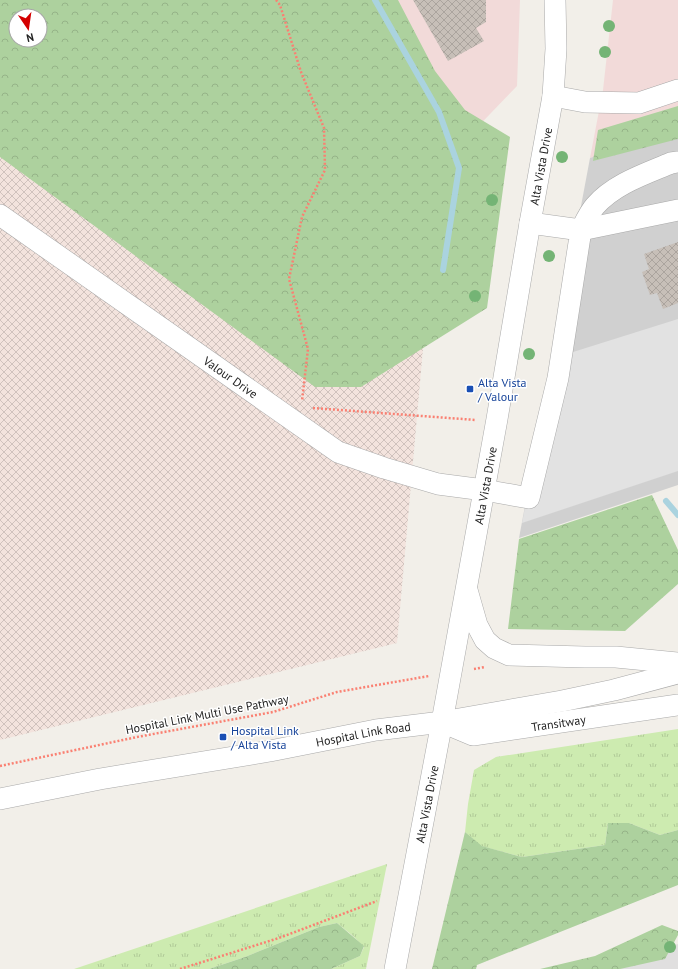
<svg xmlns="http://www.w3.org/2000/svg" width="678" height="969" font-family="'PT Sans',sans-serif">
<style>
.residential{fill:#e0dfdf}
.commercial{fill:#f2dad9}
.religious{fill:#d0d0d0}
.military{fill:url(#military-cross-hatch);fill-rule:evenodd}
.grass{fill:url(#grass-tufts)}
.forest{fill:url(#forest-crowns);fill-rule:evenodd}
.parking{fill:#e2e2e2}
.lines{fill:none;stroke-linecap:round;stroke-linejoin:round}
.stream{stroke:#aad3df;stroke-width:6}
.building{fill:url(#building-cross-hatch)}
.minor-casing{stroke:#a9a9a9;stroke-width:22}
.path{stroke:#fa8072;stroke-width:2.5;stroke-dasharray:2 2;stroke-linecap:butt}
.minor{stroke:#fff;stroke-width:21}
.tree{fill:#74b475}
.transit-dot{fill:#1a4fb4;stroke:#fff;stroke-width:1.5}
.labels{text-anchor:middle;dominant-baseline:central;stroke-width:3;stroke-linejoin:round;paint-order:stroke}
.street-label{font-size:12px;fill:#222;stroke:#fff}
.transit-label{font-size:12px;fill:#164399;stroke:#fff;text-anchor:start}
</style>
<defs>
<pattern id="military-cross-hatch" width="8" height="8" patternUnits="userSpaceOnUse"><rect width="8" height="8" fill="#f3e3dd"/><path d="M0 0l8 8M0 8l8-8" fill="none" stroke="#d0c2bd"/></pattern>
<pattern id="grass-tufts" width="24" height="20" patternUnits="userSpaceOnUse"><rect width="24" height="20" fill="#cdebb0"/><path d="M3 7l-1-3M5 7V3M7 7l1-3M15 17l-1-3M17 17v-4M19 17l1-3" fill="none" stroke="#b0c997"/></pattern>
<pattern id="forest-crowns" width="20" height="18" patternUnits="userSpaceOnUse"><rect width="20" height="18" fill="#add19e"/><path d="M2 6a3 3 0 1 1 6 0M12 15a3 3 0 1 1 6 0" fill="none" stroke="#95b388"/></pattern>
<pattern id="building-cross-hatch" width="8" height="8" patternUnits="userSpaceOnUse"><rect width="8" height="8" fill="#c7bfb8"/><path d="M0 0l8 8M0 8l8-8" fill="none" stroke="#aba49e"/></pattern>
</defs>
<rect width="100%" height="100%" fill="#f2efe9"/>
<path class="residential" d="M678,944V969H599Z"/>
<path class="commercial" d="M346,0H520L517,86L439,167Z
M613,0H678V128L590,158L603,90Z"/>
<path class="religious" d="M678,128V485L519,538L590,158Z"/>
<path class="military" d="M0,0L439,167L397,643L0,740ZM16,16H40V40H16Z"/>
<path class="grass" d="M678,729V830L660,835L629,823H608L605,845L522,857L481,846L465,832L468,804L474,770L496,757Z
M387,864L366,969H331L360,956L364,947L353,936L337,923L319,927L245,957L209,969H74Z"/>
<path class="forest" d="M0,0H398L435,71L465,110L510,137L487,308L361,387H315L0,157ZM16,16H40V40H16Z
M678,106V139L593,161L598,130Z
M652,495L678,550V584L625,631L508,629L519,539Z
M608,823H629L660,835L678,830V885L477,965L476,969H432L465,832L482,846L522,857L605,845Z
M337,923L364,946L360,956L331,969H209L245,957L319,927Z
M662,925L678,931V935L665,959L620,969H540L595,956Z"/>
<path class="parking" d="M678,319V471L522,523L554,358Z"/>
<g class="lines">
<path class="stream" d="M375,0L439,112L459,168L443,270
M666,501L678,515"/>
</g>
<path class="building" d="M413,0H486V22L476,28L484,41L448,61Z
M678,242V303L663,309L657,293L650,295L642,272L649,269L644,254Z"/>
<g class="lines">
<defs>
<g id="minor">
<path d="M553,96L585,102L639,103L678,90"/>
<path id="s1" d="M0,215L338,452L384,468L438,484L484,490L529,498L558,378L581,230L530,223"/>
<path d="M581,230C585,222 589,213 595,206C614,184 645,174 671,163L678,162"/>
<path d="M581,230L678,210"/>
<path d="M467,590L477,625L485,640L494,648L509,655L585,657H616L678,663"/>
<path id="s2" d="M442,722L473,735L678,705"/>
<path id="s3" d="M0,799L100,779L270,751L376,730L442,722L562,701L614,690L678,673"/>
<path id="s4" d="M395,969L442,722L497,419L530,223L553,96L556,49L555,0"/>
</g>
</defs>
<use href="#minor" class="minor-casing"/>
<path class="path" d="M276,0L280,5L301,72L324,128L325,170L302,217L289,279L308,349L302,401
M313,408L476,420
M474,669L485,667
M0,766L137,737L273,712L337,692L429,676
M180,969L279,938L377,901"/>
<use href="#minor" class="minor"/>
</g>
<g class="tree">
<circle cx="609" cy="26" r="6"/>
<circle cx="605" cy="52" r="6"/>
<circle cx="562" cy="157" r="6"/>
<circle cx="492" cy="200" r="6"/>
<circle cx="549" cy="256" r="6"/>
<circle cx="475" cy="296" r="6"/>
<circle cx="529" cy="354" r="6"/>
<circle cx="670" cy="947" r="6"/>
</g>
<g class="transit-dot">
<rect x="466" y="385" width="8" height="8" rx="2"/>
<rect x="219" y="733" width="8" height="8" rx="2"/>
</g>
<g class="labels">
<g class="street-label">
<text stroke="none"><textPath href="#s4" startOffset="816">Alta Vista Drive</textPath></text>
<text stroke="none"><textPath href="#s1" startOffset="282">Valour Drive</textPath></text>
<text stroke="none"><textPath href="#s4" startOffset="492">Alta Vista Drive</textPath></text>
<text transform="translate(207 714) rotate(-11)">Hospital Link Multi Use Pathway</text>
<text stroke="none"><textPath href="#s2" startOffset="120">Transitway</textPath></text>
<text stroke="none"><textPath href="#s3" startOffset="369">Hospital Link Road</textPath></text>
<text stroke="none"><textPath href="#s4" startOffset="168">Alta Vista Drive</textPath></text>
</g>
<g class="transit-label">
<text x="478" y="382">Alta Vista<tspan x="478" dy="14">/ Valour</tspan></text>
<text x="231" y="730">Hospital Link<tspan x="231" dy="14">/ Alta Vista</tspan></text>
</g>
</g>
<g transform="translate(28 28) rotate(167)"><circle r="19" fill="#ffffff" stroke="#a7a7a7"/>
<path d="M0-3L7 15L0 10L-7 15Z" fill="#d40000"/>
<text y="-6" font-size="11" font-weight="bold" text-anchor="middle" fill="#222222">N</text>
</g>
</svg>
